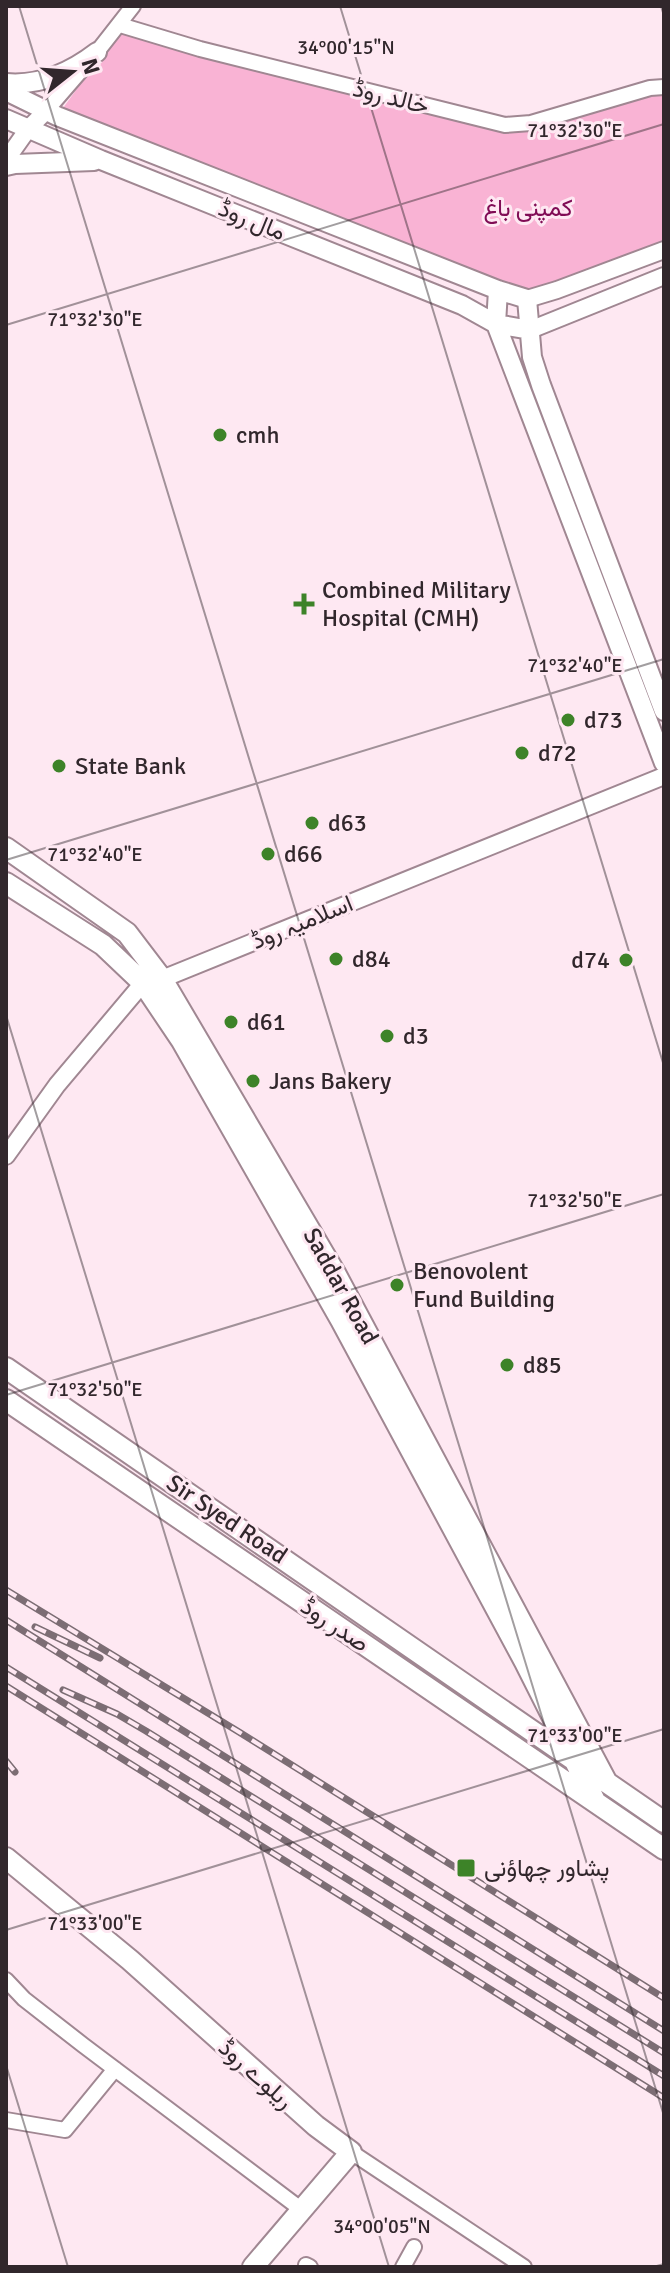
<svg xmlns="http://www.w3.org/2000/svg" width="670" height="2273" font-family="Signika,Vazirmatn,sans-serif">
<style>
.green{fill:#f9b3d4}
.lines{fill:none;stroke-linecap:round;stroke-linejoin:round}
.minor-casing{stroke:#a08792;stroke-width:18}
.tertiary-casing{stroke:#a08792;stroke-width:20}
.secondary-casing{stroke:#a08792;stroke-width:22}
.primary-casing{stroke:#a08792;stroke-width:24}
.minor{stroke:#fff;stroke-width:14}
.tertiary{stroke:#fff;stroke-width:16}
.secondary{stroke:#fff;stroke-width:18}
.primary{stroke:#fff;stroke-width:20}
.rail-casing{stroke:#7c6d74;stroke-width:7}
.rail{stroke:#fee8f2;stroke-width:4;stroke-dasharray:12;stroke-linecap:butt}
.ticks{fill:none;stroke:#31272c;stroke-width:2;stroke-opacity:0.45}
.poi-dot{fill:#3d8328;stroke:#fee8f2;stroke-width:3}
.labels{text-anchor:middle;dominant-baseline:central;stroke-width:6;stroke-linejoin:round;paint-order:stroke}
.street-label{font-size:24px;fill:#31272c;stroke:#fee8f2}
.park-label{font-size:24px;fill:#800c55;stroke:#fee8f2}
.poi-label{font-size:24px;fill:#31272c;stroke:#fee8f2;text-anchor:start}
.ticks-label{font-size:20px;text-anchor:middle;fill:#31272c;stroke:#fee8f2;stroke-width:6;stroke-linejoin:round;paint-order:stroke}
</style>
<rect width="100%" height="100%" fill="#fee8f2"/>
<path class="green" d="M123,25L505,125L664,88V248L527,299L58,115Z"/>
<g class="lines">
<defs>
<path id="minor" d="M120,25L200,49L505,125L531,123L650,88L664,87
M46,111L97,52L133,6
M6,1980L24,1999L83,2045L302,2210
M6,2120L65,2130L115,2069
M351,2152L524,2267
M306,2265L310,2267
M403,2267L414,2247"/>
<path id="tertiary" d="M6,160L28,129L46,111
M527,299L557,290L664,250
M530,330L664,276
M6,1156L57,1085L143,983L162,979L664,776"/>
<path id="secondary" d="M6,83C40,86 71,72 97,52
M6,91L57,116L498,290L527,299L532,357L541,385L664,711
M6,119L101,160L462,305L496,324L530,330
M6,166L15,164L94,161
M498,290L496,324L664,763"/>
<path id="primary" d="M6,848L127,933L162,979L335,1273L606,1781
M6,883L103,945L143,983L182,1041L341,1320L525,1662L595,1801
M6,1368L664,1822
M6,1400L664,1849
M6,1858L130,1960L316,2126L351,2152L253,2267"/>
</defs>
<use href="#minor" class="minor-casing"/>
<use href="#tertiary" class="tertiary-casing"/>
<use href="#secondary" class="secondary-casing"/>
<use href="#primary" class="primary-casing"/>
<use href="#minor" class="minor"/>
<use href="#tertiary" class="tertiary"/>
<use href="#secondary" class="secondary"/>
<use href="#primary" class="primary"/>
<defs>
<path id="rail" d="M6,1590L239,1732L664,1998
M6,1620L664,2031
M35,1627L100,1658
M6,1667L664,2076
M6,1686L664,2098
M63,1690L117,1714L146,1731L664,2053
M6,1761L15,1772"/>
</defs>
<use href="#rail" class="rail-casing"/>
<use href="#rail" class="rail"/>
</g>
<path class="ticks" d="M19,6L664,2116M340,6L664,1066M661,6L664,16M6,325L664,124M6,860L664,659M6,1015L389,2267M6,1395L664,1194M6,1930L664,1729M6,2065L68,2267M653,2267L664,2264"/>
<g class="poi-dot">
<circle cx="220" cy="435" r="8"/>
<path d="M300 592h8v8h8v8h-8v8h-8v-8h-8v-8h8z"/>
<circle cx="568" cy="720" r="8"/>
<circle cx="522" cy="753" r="8"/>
<circle cx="59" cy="766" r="8"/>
<circle cx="312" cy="823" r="8"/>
<circle cx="268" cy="854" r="8"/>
<circle cx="336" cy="959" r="8"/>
<circle cx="626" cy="960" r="8"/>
<circle cx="231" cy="1022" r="8"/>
<circle cx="387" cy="1036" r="8"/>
<circle cx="253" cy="1081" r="8"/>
<circle cx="397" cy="1285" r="8"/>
<circle cx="507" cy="1365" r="8"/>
<rect x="456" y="1858" width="20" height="20" rx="4"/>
</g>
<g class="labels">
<g class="street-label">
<text transform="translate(391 97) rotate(14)">خالد روڈ</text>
<text transform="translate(252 220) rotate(22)">مال روڈ</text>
<text transform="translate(302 922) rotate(-22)">اسلامیہ روڈ</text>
<text transform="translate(341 1286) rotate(61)">Saddar Road</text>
<text transform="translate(227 1519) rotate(34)">Sir Syed Road</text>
<text transform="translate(335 1625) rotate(34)">صدر روڈ</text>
<text transform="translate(256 2074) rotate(42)">ریلوے روڈ</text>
</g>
<g class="park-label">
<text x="528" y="208">کمپنی باغ</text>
</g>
<g class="poi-label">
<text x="236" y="435">cmh</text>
<text x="322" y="590">Combined Military<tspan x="322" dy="28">Hospital (CMH)</tspan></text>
<text x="584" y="720">d73</text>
<text x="538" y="753">d72</text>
<text x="75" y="766">State Bank</text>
<text x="328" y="823">d63</text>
<text x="284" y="854">d66</text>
<text x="352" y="959">d84</text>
<text x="610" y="960" text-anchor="end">d74</text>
<text x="247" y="1022">d61</text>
<text x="403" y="1036">d3</text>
<text x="269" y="1081">Jans Bakery</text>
<text x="413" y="1271">Benovolent<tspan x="413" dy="28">Fund Building</tspan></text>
<text x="523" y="1365">d85</text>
<text x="484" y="1868">پشاور چھاؤنی</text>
</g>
</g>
<g class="ticks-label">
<text x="346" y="54">34°00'15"N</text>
<text x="575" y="137">71°32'30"E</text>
<text x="95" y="326">71°32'30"E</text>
<text x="575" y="672">71°32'40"E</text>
<text x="95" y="861">71°32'40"E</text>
<text x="575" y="1207">71°32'50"E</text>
<text x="95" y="1396">71°32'50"E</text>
<text x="575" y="1742">71°33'00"E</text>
<text x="95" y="1930">71°33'00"E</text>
<text x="382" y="2233">34°00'05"N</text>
</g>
<rect width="670" height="2273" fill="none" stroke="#31272c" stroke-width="16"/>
<g transform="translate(72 72) rotate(73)" stroke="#fee8f2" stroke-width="6" paint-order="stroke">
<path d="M0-6L14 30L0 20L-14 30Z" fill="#31272c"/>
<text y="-12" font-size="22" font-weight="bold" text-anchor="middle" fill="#31272c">N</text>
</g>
</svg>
